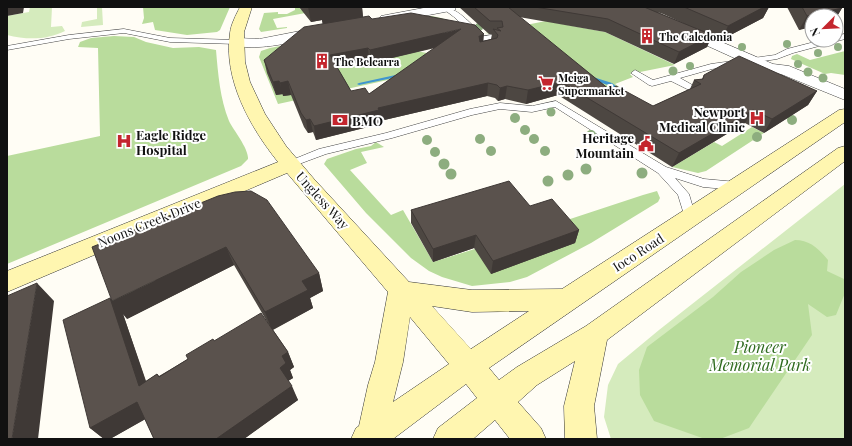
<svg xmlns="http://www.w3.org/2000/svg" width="852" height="446" font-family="'Playfair Display',serif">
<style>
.green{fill:#d5ebbd}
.forest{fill:#b9dc9c}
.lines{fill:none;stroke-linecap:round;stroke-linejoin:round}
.stream{fill:#3f96cf;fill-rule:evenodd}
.lane-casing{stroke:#444;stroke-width:1}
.street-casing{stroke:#444;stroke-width:1}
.secondary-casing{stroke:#333;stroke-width:1}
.lane{fill:#fff;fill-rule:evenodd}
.street{fill:#fff;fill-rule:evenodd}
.secondary{fill:#fff6b0;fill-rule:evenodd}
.tree{fill:#8dad7f}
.wall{fill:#4d4742;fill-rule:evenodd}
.shaded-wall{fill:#3f3936}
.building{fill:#5a524d;stroke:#3f3936;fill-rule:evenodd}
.labels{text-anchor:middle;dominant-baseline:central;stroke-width:4;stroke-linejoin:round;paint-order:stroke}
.far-poi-label{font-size:11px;font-weight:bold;fill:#111;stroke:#fff;text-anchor:start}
.poi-label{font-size:13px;font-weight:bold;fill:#111;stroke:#fff;text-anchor:end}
.street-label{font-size:13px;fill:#111;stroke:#fff}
.near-park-label{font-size:16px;font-style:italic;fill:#2f6b1f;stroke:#fff}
</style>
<rect width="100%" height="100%" fill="#fffdf5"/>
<path class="green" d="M30,7H52L51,27L62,26L65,31C47,40 27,40 7,35V16L29,12Z
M97,7H102L103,25L81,27L82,22L97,19Z
M845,184V439H611L604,417L608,385L618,364L659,330Z"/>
<path class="forest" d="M143,7H230L220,30L217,32L187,35L155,30L153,22L142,24L144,18Z
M295,7H299L301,10L308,8L311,12L273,19L277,28L287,27V28L261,32L259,29L264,13L278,12V14H287L295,10Z
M432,16L441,18L447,20L270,80L276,95L283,94L334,72L340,66L416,51L427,53L436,63L479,57L494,34L485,33L546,21L605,32L675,65L630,74L633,77L615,84L625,91L620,94L600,84L452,66L278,104L259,57L261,51L270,48Z
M114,36L134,37L146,42L173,48L199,47L216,50C218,73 220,99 229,121C234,131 249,149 248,159L241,166L7,264V156L100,136L98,48L78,47L80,42L91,38Z
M845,51V75L831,73L825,74L791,59L792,56L797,54L810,60Z
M752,127L764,133L706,171L698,173L672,167L714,142L722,146Z
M376,142L384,147L361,152L367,163L350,170L391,215L403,210L433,262L558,223L643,195L657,191L660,198L658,202L591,243L527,277L510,282L472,286L442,277L429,271L411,258L366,213L324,164L327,159L356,149L371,146Z
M795,240C810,240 819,249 828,260L827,271L844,279L845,293L836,315L827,317L808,304L812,335L749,428L720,439H705L654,421L640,395L639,370L647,347L713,297L741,272L774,250Z"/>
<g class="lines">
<path class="stream" d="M400,74L402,75V76L359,85L357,84L359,83Z
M589,77H593L612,83L622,91L620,92H618L608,85L589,79Z"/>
<defs>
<path id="lane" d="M441,7C458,7 469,23 481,33V37H475L454,17Z
M124,29L170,38L237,40L241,42L237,44L170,42L124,33L69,39L7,50V46L69,35Z
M497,34H500V38L482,41L478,39L479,37Z
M845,34V39L793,53L777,59L712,69L680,78L696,87L697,89L696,91L693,92L671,81L652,86L649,85L631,73L635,70L653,80L711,64L775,55L787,49L822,40H836V36Z
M556,101L666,167L704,179L737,182L741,183L743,186L741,189L737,190L703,187L675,178L689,194L696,218L694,221L690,222L686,221L678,195L658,173L555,107L532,112L500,109L472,115L392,138L326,154L291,167L287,166L286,164L287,162L319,149L386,133L470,109L500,103L532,106Z"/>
<path id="street" d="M429,7H456L455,10L450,11L386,23L381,22L379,19L381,16L386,15Z
M682,25L773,64L789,66L845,89V100L781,74L765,72L677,32L675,29L677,26Z
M321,27L326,28L328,31L326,34C300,41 258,52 232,45L230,42L232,39L237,38L259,39Z"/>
<path id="secondary" d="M240,7H252L244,32L245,62L250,82L265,114L286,146L314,179L409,282L472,290L562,289L839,110L845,109V122L489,368L499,380L517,367L586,326L838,148L845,146V161L607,340L594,406L597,439H565L564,406L575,361L537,385L518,402L541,428L546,439H510L495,420L473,439H433L438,428L477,398L466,384L393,439H351L356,428L359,426L368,385L375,362L388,292L287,173L7,292V271L278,162C250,127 223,79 230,33C231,24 236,15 240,7ZM432,306L472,312L529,311L471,349ZM410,317L449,364L393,402L403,362Z"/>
</defs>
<use href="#lane" class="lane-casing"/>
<use href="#street" class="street-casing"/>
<use href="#secondary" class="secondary-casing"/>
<use href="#lane" class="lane"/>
<use href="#street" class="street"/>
<use href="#secondary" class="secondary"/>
</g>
<g class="tree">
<circle cx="479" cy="27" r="4"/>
<circle cx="787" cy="44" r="4"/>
<circle cx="742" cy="47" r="4"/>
<circle cx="838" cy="47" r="4"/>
<circle cx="818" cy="53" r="4"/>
<circle cx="798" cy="64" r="4"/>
<circle cx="690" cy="66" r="4"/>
<circle cx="673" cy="71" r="4.5"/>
<circle cx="808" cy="72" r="4.5"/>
<circle cx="823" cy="78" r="4.5"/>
<circle cx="551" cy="112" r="4.5"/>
<circle cx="515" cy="118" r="5"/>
<circle cx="792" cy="120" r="5"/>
<circle cx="525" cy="130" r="5"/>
<circle cx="591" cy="135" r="5"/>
<circle cx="757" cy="137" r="5"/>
<circle cx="480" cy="139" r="5"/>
<circle cx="534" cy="139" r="5"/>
<circle cx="427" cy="140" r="5"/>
<circle cx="491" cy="151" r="5"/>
<circle cx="545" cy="151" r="5"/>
<circle cx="435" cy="152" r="5"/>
<circle cx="444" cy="164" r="5.5"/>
<circle cx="586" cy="169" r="5.5"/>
<circle cx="642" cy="173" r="5.5"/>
<circle cx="451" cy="174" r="5.5"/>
<circle cx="568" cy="175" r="5.5"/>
<circle cx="548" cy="181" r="5.5"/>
</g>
<path class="wall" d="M299,7H362L363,17L372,19L484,41L491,39L492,34H489L459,7H644L648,8V7H769L763,18L721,40L712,35L707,47L674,64L605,32L519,17L610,90L653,106L690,89L694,80L702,79L704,75L817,91L808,105L764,133L745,123L672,167L558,95L526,104L505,99L498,101L495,98L487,96L380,121V124L316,140L313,132L308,133L304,127L291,95L283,96V94L276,95L267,73L264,60L323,24L322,20L311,22ZM657,12L663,14L685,24ZM435,48L369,94L351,91L337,67L369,60L371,63Z
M787,7H840L842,8L836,18V16L799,30Z
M218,196L319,273L323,291L310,298L313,308L273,330L288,352L294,367L290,370L293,378L288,381L298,400L244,439H154L145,419L110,439H104L90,428L110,298L123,314L146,381L157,374L159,376L188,359L214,341L269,325L234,265L127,319Z
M530,206L579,230L575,243L491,274L474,248L433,262L411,223V210Z"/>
<path class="shaded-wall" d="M7,7H24L23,13L7,16Z
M308,7H362L363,18L323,26L322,20L311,22Z
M764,7H769L763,18L721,40L728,26Z
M842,8L836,18V16H812V27L799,30L807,16Z
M461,29V41L371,63L370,50Z
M484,34L483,46L478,48L479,36Z
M712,35L707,47L674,64L679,52Z
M368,48L369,60L332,68L330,55Z
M279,81L283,94L276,95L273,82Z
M288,81L291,95L283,96L280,83Z
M561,82L558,95L526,104L528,90Z
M488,83L487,96L380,121V124L316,140L314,126L378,108Z
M507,86L505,99L498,101L500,88Z
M817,91L808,105L764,133L772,119Z
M753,110L745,123L672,167L679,153Z
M310,119L313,132L308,133L306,120Z
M579,230L575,243L491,274L493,261Z
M476,235L474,248L433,262V249Z
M226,247L234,265L127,319L112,301Z
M319,273L323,291L310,298L313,308L272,330L265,312L302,281Z
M37,283L54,301L38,439H12Z
M110,298L123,314L152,400L139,386Z
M288,352L294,367L290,370L293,378L286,382L280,368L282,356Z
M292,386L298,400L244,439H216Z
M137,402L151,416L110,439H104L90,428Z"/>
<path class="building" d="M474,7H508L610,90L616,86L653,106L701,84L694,80L703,79L704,75L739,56L817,91L772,119L753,110L679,153L561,82L528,90L507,86L500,88L497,85L488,83L378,108L379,110L314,126L310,119L306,120L301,113L288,81L280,83L279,81L273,82L264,60L304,27L369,16L372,19L411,13L475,25L484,34L479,36L480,42L497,38L498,35L493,29L501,31L497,28L503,27L502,21H490ZM461,29L369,94L365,88L351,91L330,55L368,48L370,50Z
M535,7H644L712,35L679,52L608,19Z
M684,7H764L728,26Z
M802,7H840L842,8L807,16Z
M509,181L530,206L552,199L579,230L493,261L476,235L433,249L411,210Z
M251,191L267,200L319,273L302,281L308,290L265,312L226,247L112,301L92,247L218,196L235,192Z
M37,283L12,439H7V296Z
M110,298L139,386L157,374L159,377L188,359L186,355L213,339L214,341L261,313L288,352L282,356L286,363L280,368L292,386L216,439H154L137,402L90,428L63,320Z"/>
<defs>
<symbol id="building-bare" viewBox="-9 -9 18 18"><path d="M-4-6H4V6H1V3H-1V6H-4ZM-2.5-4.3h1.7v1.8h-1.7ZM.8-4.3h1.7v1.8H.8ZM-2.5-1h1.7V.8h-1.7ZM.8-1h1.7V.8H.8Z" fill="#c4262e" stroke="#fff" stroke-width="2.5" paint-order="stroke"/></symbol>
<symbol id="supermarket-bare" viewBox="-9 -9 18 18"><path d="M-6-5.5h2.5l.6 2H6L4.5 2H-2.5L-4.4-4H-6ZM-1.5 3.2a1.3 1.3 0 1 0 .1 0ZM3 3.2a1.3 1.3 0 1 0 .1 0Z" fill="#c4262e" stroke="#fff" stroke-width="2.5" paint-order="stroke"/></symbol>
<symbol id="hospital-bare" viewBox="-9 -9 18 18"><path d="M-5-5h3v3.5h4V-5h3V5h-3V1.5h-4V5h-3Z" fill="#c4262e" stroke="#fff" stroke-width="2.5" paint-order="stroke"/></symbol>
<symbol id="bank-bare" viewBox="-9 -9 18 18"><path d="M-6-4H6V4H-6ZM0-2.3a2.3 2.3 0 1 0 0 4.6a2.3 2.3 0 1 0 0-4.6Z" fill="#c4262e" stroke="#fff" stroke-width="2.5" paint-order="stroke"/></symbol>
<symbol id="civic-bare" viewBox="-9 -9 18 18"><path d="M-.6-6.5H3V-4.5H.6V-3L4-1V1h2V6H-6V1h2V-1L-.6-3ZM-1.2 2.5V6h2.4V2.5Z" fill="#c4262e" stroke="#fff" stroke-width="2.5" paint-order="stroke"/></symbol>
</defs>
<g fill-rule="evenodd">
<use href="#building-bare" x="636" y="25" width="22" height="22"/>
<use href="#building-bare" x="311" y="50" width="22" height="22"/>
<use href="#supermarket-bare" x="535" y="72" width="22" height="22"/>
<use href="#hospital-bare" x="746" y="107" width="22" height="22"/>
<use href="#bank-bare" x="329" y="109" width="22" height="22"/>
<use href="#hospital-bare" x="113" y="130" width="22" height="22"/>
<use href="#civic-bare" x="635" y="133" width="22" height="22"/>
</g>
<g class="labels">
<g class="far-poi-label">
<text x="659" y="36">The Caledonia</text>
<text x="334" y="61">The Belcarra</text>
<text x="558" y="77">Meiga<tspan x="558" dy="13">Supermarket</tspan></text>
</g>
<g class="poi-label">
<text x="745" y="111">Newport<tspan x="745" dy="15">Medical Clinic</tspan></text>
<text x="352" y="120" text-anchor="start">BMO</text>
<text x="136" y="134" text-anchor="start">Eagle Ridge<tspan x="136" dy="15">Hospital</tspan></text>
<text x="634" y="137">Heritage<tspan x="634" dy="15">Mountain</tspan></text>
</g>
<g class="street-label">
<text transform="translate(323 200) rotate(48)">Ungless Way</text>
<text transform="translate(149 222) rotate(-22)">Noons Creek Drive</text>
<text transform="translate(638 252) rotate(-33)">Ioco Road</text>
</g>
<g class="near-park-label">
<text x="760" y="346">Pioneer<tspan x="760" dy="18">Memorial Park</tspan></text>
</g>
</g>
<rect width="852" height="446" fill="none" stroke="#111111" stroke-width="16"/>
<g transform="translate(824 28) rotate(246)"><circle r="19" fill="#ffffff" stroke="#a0a0a0"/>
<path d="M0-3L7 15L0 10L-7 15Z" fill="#c4262e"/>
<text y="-6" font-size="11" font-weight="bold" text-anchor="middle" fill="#111111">N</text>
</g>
</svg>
